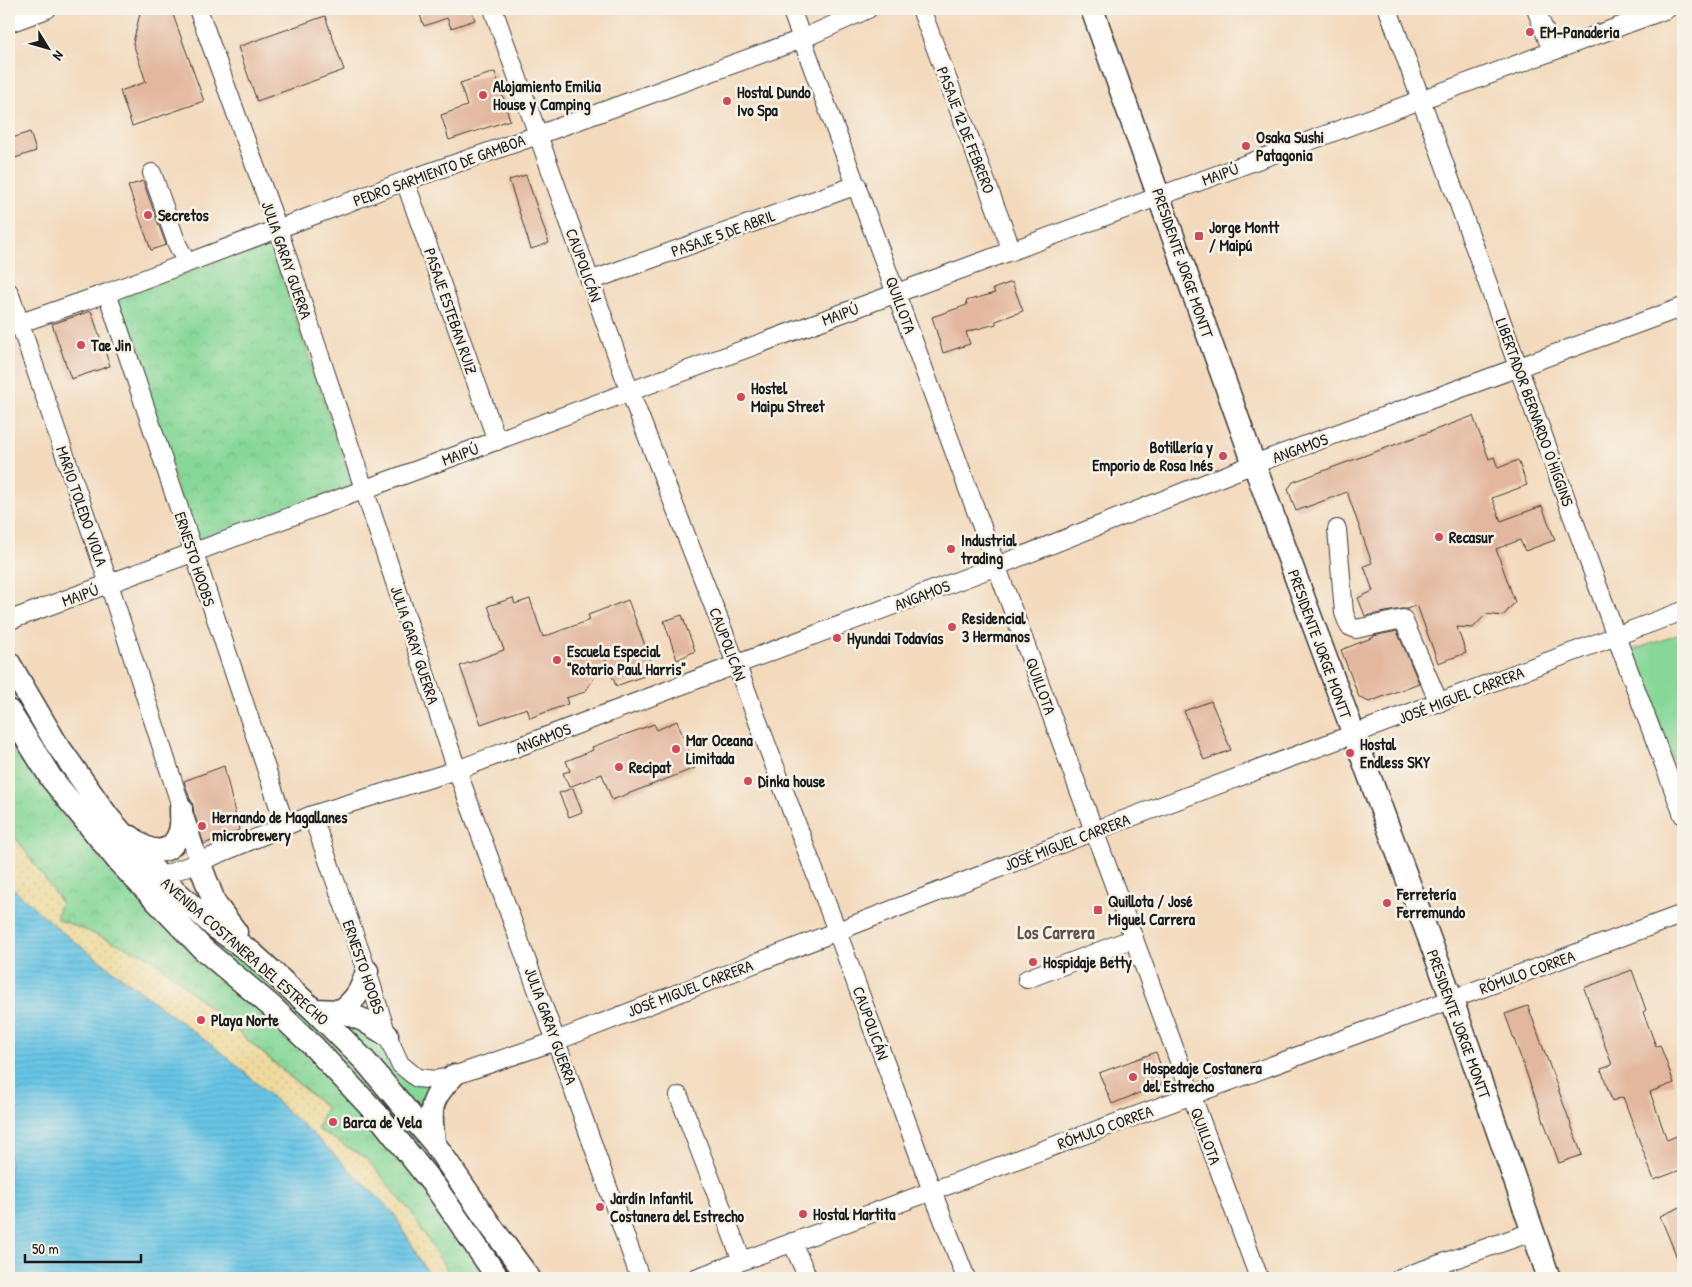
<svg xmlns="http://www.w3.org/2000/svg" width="1692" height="1287" font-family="'Patrick Hand',sans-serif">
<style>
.green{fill:#86d798;stroke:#517a5a}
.sand{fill:url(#sand-dots);stroke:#857b5d}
.park{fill:url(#park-crowns);stroke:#517a5a}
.water{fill:url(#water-rules);stroke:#427080}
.building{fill:#e3b79e}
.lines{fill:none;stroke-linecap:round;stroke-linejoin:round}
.minor-casing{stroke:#3c3834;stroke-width:20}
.major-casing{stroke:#3c3834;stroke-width:25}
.minor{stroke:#fff;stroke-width:18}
.major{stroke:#fff;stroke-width:22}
.poi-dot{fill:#d1495b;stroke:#f7f3e8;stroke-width:2}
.labels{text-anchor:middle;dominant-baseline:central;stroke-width:5;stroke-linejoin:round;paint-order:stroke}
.poi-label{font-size:16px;font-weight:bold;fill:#1c1c1c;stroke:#f7f3e8;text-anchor:start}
.street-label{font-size:16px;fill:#1c1c1c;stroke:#f7f3e8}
.neighbourhood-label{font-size:18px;font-weight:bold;fill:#62524a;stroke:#f7f3e8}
</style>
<defs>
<pattern id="sand-dots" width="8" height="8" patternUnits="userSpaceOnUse" patternTransform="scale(1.25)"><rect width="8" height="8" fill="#eeda9e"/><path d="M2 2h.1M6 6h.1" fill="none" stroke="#ccba88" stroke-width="1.8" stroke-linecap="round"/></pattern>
<pattern id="park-crowns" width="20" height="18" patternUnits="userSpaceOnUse" patternTransform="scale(1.25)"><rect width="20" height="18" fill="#86d798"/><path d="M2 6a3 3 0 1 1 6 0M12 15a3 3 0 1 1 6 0" fill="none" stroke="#73b882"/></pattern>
<pattern id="water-rules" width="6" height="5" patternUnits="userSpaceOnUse" patternTransform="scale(1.25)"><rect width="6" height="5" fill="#67c5e5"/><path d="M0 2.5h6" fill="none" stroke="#59a9c4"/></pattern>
</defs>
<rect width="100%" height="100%" fill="#f7f3e8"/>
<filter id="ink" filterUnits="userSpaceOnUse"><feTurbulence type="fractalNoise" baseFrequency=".02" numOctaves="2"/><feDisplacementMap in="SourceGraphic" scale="10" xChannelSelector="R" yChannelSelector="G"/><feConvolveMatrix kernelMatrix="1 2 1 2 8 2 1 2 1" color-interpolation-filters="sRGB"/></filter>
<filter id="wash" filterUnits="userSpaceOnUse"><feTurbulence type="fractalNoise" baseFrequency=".0096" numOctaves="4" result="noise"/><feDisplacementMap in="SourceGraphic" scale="20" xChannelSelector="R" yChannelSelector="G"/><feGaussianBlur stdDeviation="1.12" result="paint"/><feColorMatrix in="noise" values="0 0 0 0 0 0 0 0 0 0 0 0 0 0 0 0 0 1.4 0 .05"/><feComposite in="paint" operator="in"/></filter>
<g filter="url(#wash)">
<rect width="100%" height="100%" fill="#f3dabd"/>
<path class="green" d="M1683,633V790L1633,650Z
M146,883L208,932L331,1038L389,1099L517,1278H509L485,1242L217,948Z
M337,1019L375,1032L389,1054L392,1069L401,1078L411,1083L437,1085L425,1117Z"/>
<path class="sand" d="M9,828L61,902L56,918L152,958L326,1108L317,1129L366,1157L410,1211L452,1278H430L393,1212L321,1142L231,1060L58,929L9,885Z"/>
<path class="park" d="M265,243L272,249L353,486L200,542L192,532L116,299Z
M9,741L63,812L100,858L136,898L310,1054L421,1182L487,1278H452L410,1211L366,1158L317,1129L326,1107L152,958L56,918L61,902L9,828Z"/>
<path class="water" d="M9,885L58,929L231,1060L321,1142L393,1212L430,1278H9Z"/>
<g id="blocks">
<path class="building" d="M141,9H171L204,101L132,126L120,91L146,82L133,43Z
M437,9H471L475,20L451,28L447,18L424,26L420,15Z
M325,16L344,70L257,101L238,47Z
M495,72L510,120L449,140L441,115L467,106L460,83Z
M30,132L36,151L9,160V139Z
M526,175L549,243L531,249L509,180Z
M143,181L166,245L151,250L128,186Z
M1012,282L1023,311L996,321V324L966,332L970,344L943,353L932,317L967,305L966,301L995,293L993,289Z
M91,311L110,366L71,379L52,324Z
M1473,416L1489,459L1494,457L1498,468L1518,460L1527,485L1492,498L1501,521L1542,506L1555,540L1525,551L1520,540L1496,549L1515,602L1503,616L1486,614L1473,628L1457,627L1466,653L1438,663L1417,605L1407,609H1401L1365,616L1358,598L1373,591L1364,566L1372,563L1347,492L1296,511L1288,489L1293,482Z
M513,598L515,604L530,599L543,637L590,620L588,615L628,600L655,672L616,686L606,660L585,692L566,698L568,704L530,718L527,708L481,724L460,666L504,650L488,606Z
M682,615L695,651L677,660L664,621Z
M1397,631L1419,683L1369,702L1359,697L1341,650L1374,637L1373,636Z
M1211,701L1231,750L1204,760L1184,711Z
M677,721L695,768L612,800L602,774L569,787L563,773L570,771L566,761L593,750L592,747L654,724L657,730Z
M224,766L239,830L204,844L194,813L192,802L190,799L184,781Z
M573,788L582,812L569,817L559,793Z
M1632,970L1646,1010L1643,1012L1656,1046L1660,1045L1674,1083L1650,1092L1667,1140L1679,1135L1683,1148V1169L1654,1180L1623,1097L1612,1101L1601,1069L1612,1065L1584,988Z
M1528,1006L1582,1155L1559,1163L1505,1014Z
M1156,1052L1166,1082L1112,1104L1099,1073Z
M1683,1206V1272L1660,1216Z"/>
</g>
</g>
<g filter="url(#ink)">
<use href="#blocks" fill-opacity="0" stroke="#3c3834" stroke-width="1"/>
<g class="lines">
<defs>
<path id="minor" d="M198,9L278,229L457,770L556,1041L640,1278
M493,9L630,392L737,666L837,931L932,1191L966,1278
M791,9L1259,1278
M921,9L1012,251
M1388,9L1616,636L1683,815
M1536,9L1552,51
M9,23L47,9
M152,173L177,244L187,263
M405,181L497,441
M590,281L857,185
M9,292L109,584L199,862
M107,293L285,825
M9,327L107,293L405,181L538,135L802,39L868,9
M1337,529L1344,613L1349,626L1356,629L1403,619L1439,703
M9,619H13L1667,9
M312,815L367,971L387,1035L400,1064L417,1078L435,1080L453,1076L556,1041L1094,831L1683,611
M160,877L199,862L312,815L457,770L997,566L1254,464L1683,307
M1027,979L1134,938
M679,1096L742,1261
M792,1242L808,1278
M696,1278L1683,914
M1400,1278L1532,1232"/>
<path id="major" d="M1092,9L1254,464L1452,1000L1549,1278
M9,663L56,743L108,817L160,877L215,927L252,953L314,1010L365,1061L434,1143L493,1229L529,1278
M9,711L51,778L120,863L203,949L271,1006L314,1047L377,1114L436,1188L498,1278
M131,837C148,853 171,859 180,831C182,824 181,815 181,808
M199,862L215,904L236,932
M314,1010L341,1011L363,1020L387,1035
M341,1011C357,998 361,991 367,971
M434,1143C430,1110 428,1101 453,1076"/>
</defs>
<use href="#minor" class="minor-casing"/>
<use href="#major" class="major-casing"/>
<use href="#minor" class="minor"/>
<use href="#major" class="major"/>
</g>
</g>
<g class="poi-dot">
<circle cx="1530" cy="32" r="5"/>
<circle cx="483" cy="95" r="5"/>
<circle cx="727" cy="101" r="5"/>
<circle cx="1246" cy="146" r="5"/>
<circle cx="148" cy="215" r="5"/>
<rect x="1194" y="231" width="10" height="10" rx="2.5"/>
<circle cx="81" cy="345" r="5"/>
<circle cx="741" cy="397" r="5"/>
<circle cx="1223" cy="456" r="5"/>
<circle cx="1439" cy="537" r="5"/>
<circle cx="951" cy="549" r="5"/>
<circle cx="952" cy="627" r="5"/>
<circle cx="837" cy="638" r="5"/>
<circle cx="557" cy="660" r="5"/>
<circle cx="676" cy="749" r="5"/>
<circle cx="1350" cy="753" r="5"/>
<circle cx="619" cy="767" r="5"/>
<circle cx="748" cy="781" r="5"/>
<circle cx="202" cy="826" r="5"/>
<circle cx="1387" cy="903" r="5"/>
<rect x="1093" y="905" width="10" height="10" rx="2.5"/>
<circle cx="1033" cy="962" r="5"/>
<circle cx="201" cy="1020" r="5"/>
<circle cx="1133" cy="1077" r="5"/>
<circle cx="333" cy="1122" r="5"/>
<circle cx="600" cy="1207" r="5"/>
<circle cx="803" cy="1214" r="5"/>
</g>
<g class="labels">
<g class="poi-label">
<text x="1540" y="32">EM-Panaderia</text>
<text x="493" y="86">Alojamiento Emilia<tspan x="493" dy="18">House y Camping</tspan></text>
<text x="737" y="92">Hostal Dundo<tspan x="737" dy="18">Ivo Spa</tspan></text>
<text x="1256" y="137">Osaka Sushi<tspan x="1256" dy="18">Patagonia</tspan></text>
<text x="158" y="215">Secretos</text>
<text x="1209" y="227">Jorge Montt<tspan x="1209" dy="18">/ Maipú</tspan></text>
<text x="91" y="345">Tae Jin</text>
<text x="751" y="388">Hostel<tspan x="751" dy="18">Maipu Street</tspan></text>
<text x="1213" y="447" text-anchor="end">Botillería y<tspan x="1213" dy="18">Emporio de Rosa Inés</tspan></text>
<text x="1449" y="537">Recasur</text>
<text x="961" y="540">Industrial<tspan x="961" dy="18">trading</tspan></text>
<text x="962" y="618">Residencial<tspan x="962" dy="18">3 Hermanos</tspan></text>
<text x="847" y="638">Hyundai Todavías</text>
<text x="567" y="651">Escuela Especial<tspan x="567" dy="18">"Rotario Paul Harris"</tspan></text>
<text x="686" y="740">Mar Oceana<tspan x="686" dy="18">Limitada</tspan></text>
<text x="1360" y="744">Hostal<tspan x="1360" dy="18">Endless SKY</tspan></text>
<text x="629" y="767">Recipat</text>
<text x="758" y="781">Dinka house</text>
<text x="212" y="817">Hernando de Magallanes<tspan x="212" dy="18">microbrewery</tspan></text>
<text x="1397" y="894">Ferretería<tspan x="1397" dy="18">Ferremundo</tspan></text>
<text x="1108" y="901">Quillota / José<tspan x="1108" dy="18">Miguel Carrera</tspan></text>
<text x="1043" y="962">Hospidaje Betty</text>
<text x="211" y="1020">Playa Norte</text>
<text x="1143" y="1068">Hospedaje Costanera<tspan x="1143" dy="18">del Estrecho</tspan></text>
<text x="343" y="1122">Barca de Vela</text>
<text x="610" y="1198">Jardín Infantil<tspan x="610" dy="18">Costanera del Estrecho</tspan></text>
<text x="813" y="1214">Hostal Martita</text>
</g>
<g class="street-label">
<text transform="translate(966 130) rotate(69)">PASAJE 12 DE FEBRERO</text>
<text transform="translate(439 170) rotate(-20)">PEDRO SARMIENTO DE GAMBOA</text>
<text transform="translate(1220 174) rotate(-20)">MAIPÚ</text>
<text transform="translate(723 233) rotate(-20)">PASAJE 5 DE ABRIL</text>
<text transform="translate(287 260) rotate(71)">JULIA GARAY GUERRA</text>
<text transform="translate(1183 263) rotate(71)">PRESIDENTE JORGE MONTT</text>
<text transform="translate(584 265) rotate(70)">CAUPOLICÁN</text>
<text transform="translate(901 305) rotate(70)">QUILLOTA</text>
<text transform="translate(451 311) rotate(71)">PASAJE ESTEBAN RUIZ</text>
<text transform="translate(840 314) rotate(-20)">MAIPÚ</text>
<text transform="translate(1535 412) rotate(70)">LIBERTADOR BERNARDO O'HIGGINS</text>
<text transform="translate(1300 448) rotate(-20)">ANGAMOS</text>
<text transform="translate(460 454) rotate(-20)">MAIPÚ</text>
<text transform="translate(82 506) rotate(71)">MARIO TOLEDO VIOLA</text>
<text transform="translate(195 559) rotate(72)">ERNESTO HOOBS</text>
<text transform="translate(80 595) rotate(-20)">MAIPÚ</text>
<text transform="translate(922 595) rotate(-21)">ANGAMOS</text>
<text transform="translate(728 644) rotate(69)">CAUPOLICÁN</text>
<text transform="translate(1320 644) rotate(70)">PRESIDENTE JORGE MONTT</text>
<text transform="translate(415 645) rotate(72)">JULIA GARAY GUERRA</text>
<text transform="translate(1041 686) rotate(70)">QUILLOTA</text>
<text transform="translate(1461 695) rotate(-21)">JOSÉ MIGUEL CARRERA</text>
<text transform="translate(543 738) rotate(-21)">ANGAMOS</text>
<text transform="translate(1067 842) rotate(-21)">JOSÉ MIGUEL CARRERA</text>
<text transform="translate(245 951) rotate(41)">AVENIDA COSTANERA DEL ESTRECHO</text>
<text transform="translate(364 967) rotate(71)">ERNESTO HOOBS</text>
<text transform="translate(1527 972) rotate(-20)">RÓMULO CORREA</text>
<text transform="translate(690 988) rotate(-21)">JOSÉ MIGUEL CARRERA</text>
<text transform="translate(871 1023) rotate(70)">CAUPOLICÁN</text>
<text transform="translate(1459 1024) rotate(70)">PRESIDENTE JORGE MONTT</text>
<text transform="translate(551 1026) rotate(70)">JULIA GARAY GUERRA</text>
<text transform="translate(1105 1127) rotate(-20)">RÓMULO CORREA</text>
<text transform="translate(1206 1136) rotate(70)">QUILLOTA</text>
</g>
<g class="neighbourhood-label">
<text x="1056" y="932">Los Carrera</text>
</g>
</g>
<rect width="1692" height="1287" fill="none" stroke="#f7f3e8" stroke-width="30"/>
<g transform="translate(48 48) rotate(127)" stroke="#f7f3e8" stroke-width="4" paint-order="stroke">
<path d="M0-4L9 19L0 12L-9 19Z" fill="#1c1c1c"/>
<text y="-8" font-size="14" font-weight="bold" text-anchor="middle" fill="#1c1c1c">N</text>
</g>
<path d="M25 1254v8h116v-8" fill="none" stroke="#1c1c1c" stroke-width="2.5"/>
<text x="32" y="1254" font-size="15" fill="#1c1c1c" stroke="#f7f3e8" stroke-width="4" paint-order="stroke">50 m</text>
</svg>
